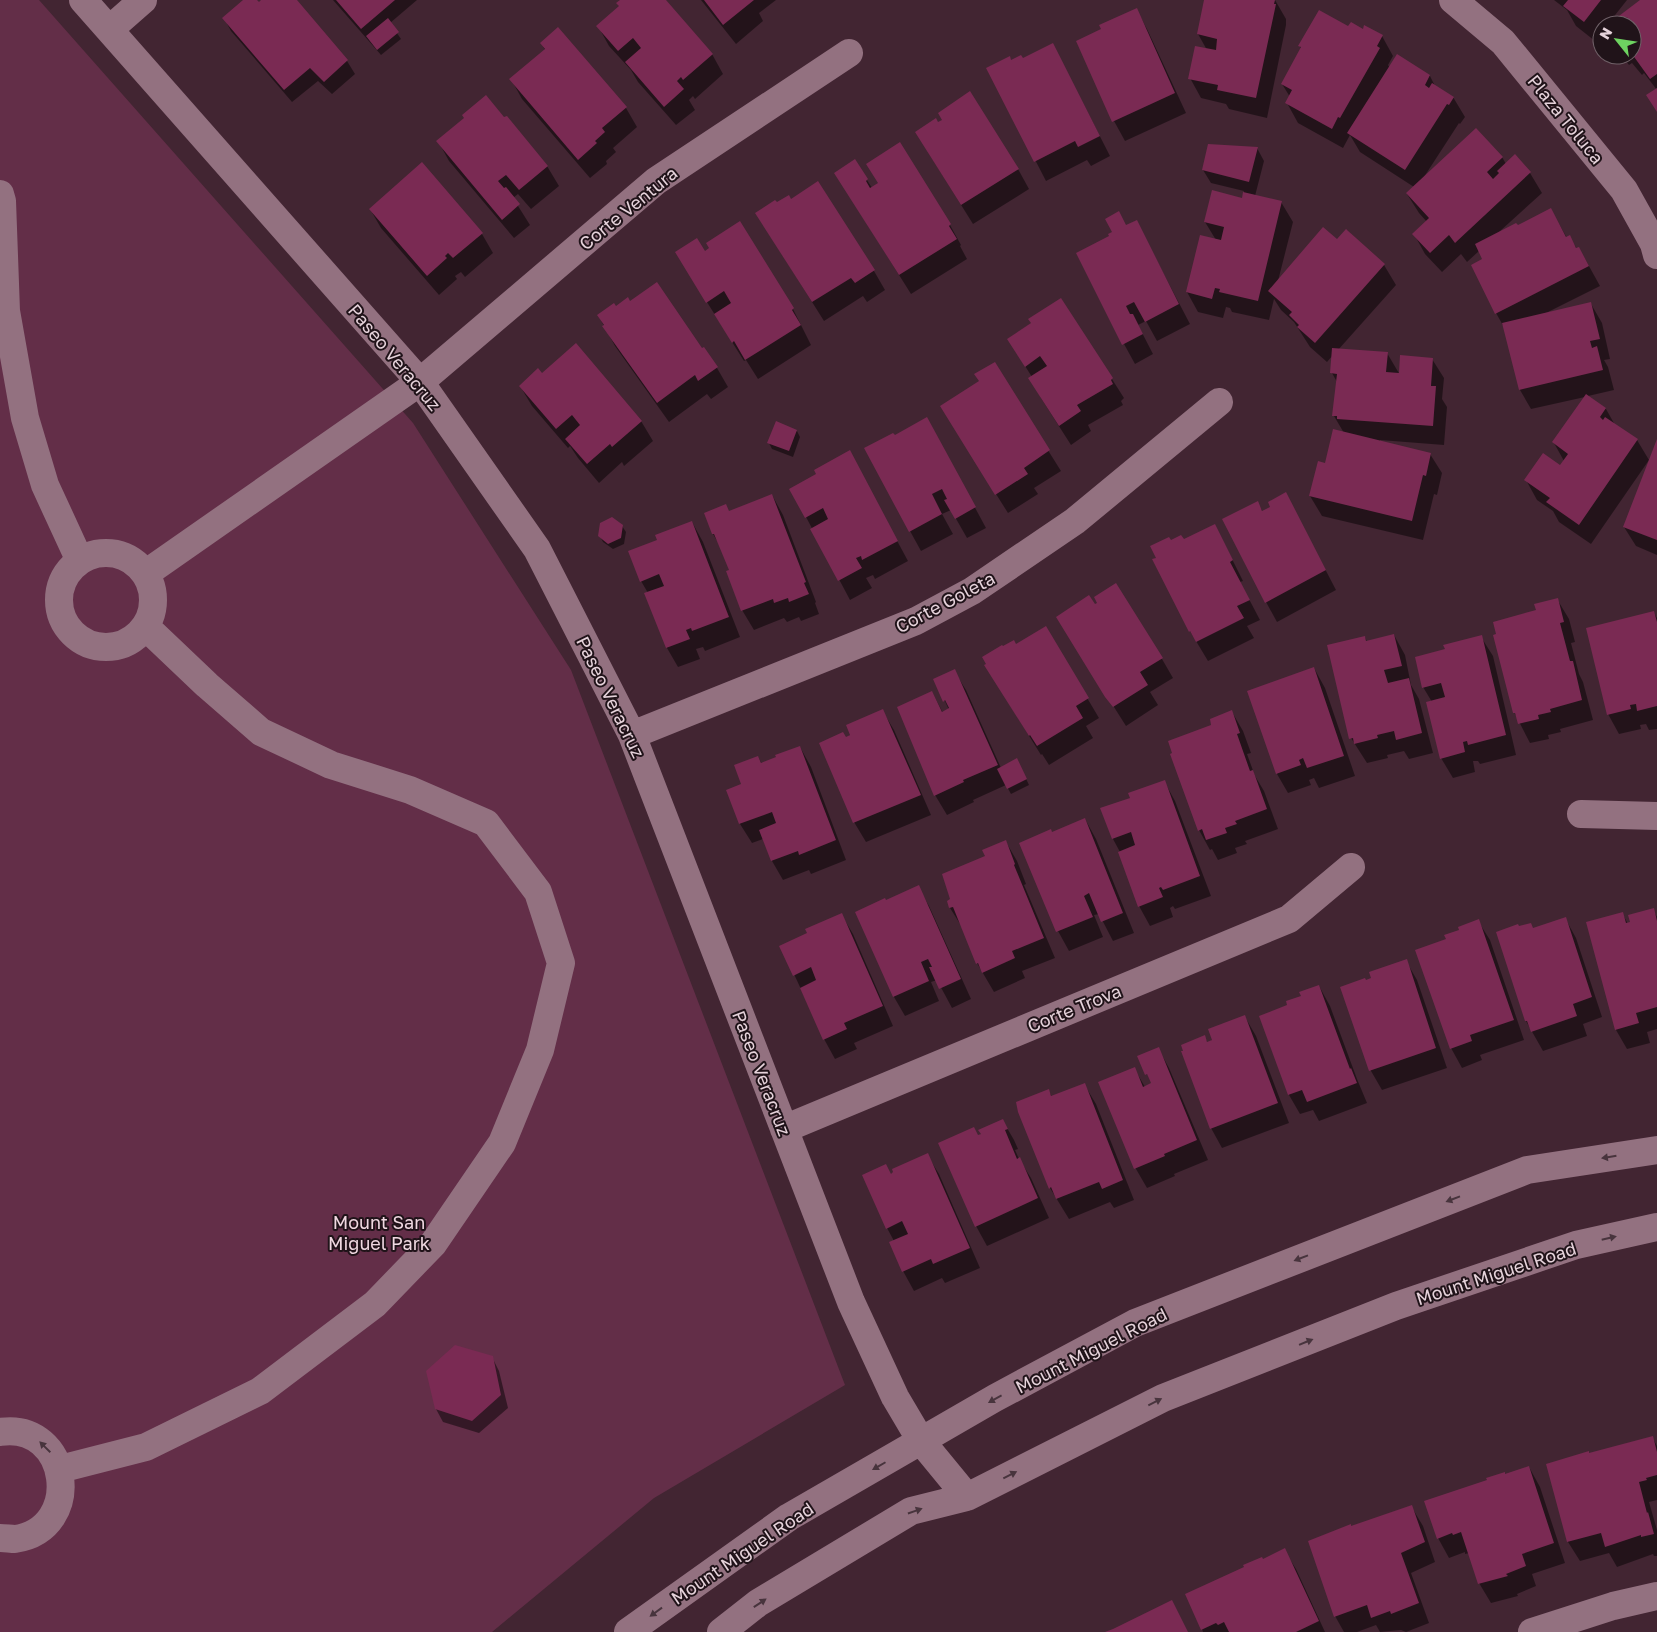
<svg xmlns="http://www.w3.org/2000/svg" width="1657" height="1632" font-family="'Golos Text',sans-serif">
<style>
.green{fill:#632e48}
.shadow{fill:#0007}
.building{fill:#7a2a53}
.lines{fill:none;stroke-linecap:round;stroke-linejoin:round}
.minor{stroke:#937180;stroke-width:28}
.oneway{fill:#48343d}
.labels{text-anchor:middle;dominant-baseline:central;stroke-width:4;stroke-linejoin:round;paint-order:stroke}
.street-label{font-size:18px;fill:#e6d3db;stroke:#201319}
.park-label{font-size:18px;fill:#f0d8e1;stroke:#201319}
</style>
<rect width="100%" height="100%" fill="#422532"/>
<path class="green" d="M0,0H39L413,423L571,670L845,1385L654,1498L492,1632H0Z"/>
<path class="shadow" d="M245,0H255L259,4L263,0H296L347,61L355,74L332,94L318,81L292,102L231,31L224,18Z
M333,0H417L390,23L401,39L381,55Z
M621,0H665L712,54L723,74L695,99L693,96L689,100L695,110L676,125L638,82L631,70L609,46L598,26L620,7Z
M701,0H776L759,13L763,21L736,44Z
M1205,0H1275L1286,19V25L1267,118L1229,109L1226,104L1201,98L1190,78L1207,50L1198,34Z
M1554,0H1627L1608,24L1642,0H1657V112V90L1644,73L1642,75L1632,63L1629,65L1621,55H1632V25H1602V32L1595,41L1576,26L1567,10Z
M1136,9L1147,29L1186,113L1125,141L1114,121L1077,42L1103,30Z
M1349,28L1382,36L1393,56L1388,65L1390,68L1430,76L1435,86L1453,97L1465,117L1460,124L1459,123L1424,177L1502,157L1506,164L1515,156L1530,173L1542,193L1499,232L1517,227L1551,210L1567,238L1569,236L1577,249L1579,248L1600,286L1546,313L1591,304L1602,323L1610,359L1604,360L1608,367L1614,390L1588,396L1606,409L1615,425L1637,440L1649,460L1591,544L1559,522L1553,511L1537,500L1526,480L1561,467L1564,461L1554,443L1585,397L1531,409L1520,390L1505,329L1496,313L1484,259L1479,251L1467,262L1461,254L1442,272L1425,254L1414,234L1427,222L1419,213L1407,194L1414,187L1360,152L1350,135L1343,148L1298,123L1287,103L1290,97L1282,84L1301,49L1300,46Z
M541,43L626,108L637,127L613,148L616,152L606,161L607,164L590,178L522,99L511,79L545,50Z
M1022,60L1063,64L1110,156L1091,166L1087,160L1046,181L988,69L1011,61Z
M938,124L1018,169L1029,189L973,224L928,152Z
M438,141L547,166L559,186L531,209L518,194L513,198L530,225L514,238L449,161Z
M899,144L950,225L961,245L960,246L967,259L911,294L847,192L855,161L872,188L879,184Z
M1257,148L1264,161L1255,196L1281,202L1293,222L1278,281L1337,241L1347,230L1384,265L1396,285L1338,350L1387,353L1400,375L1432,359L1444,378L1442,399L1447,407L1444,445L1380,440V442L1430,454L1442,473L1437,495L1434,494L1423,540L1322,516L1310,496L1344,433L1334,416L1337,382L1332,373L1333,355L1327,362L1310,347L1294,322L1281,310L1274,299L1269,320L1232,312L1230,308L1226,307L1223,318L1198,312L1187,292L1216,240L1205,222L1243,199L1244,191L1211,183L1203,170Z
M370,209L482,234L493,253L465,277L461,272L455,276L457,279L439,295L381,228Z
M756,213L874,271L885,290L867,302L863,296L824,321Z
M1136,221L1190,324L1157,341L1146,321L1138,325L1153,354L1135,364L1124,344L1126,226Z
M704,253L793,309L811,345L758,379L746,360L744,361L688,272Z
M1061,299L1124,398L1121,401L1123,405L1088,425L1091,431L1071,445L1041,398L1032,377L1008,339L1032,323Z
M630,302L702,350L717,368L728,387L711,399L707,394L669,422L615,346L598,315Z
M994,364L1061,471L1034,488L1038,494L1008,513L953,426L980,382Z
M542,374L641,421L653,441L624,466L622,462L599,483L578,458L570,446L568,448L532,406L520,386Z
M797,431L800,437L793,457L772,449L769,443Z
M895,436L938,439L986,528L967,538L951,510L942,514L953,534L921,551L910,531Z
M1657,442V555L1636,546L1624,527Z
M860,472L908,561L875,579L873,575L866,578L872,588L850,600L806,517Z
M1286,494L1336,590L1277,622L1266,602L1257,503L1263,512L1272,508Z
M772,495L783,515L816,602L815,603L819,614L801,621L799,617L787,622L784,618L754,630L742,610L730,571L722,549L713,534L729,512Z
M692,522L703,542L740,637L705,651L703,647L696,649L700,659L678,667L667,648L646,594L648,593L641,581L659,541Z
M622,526L626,532L624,544L613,549L603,542L600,536Z
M1184,541L1225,545L1243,581L1240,582L1260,620L1247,626L1254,638L1208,661L1190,631L1158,558Z
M1557,599L1569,619L1575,642L1571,643L1579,674L1583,682L1593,720L1560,729L1561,732L1548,735L1549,739L1530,743L1514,712Z
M1094,606L1162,659L1173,678L1150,692L1158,705L1126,726L1069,636Z
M1654,613L1657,618V729L1649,730L1646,724L1640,725L1641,729L1619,734L1608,714Z
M1045,627L1099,718L1086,726L1093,738L1049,765L1042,754L1041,755L997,684L988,664Z
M1394,635L1405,655L1411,685L1419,699L1433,753L1409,759L1404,751L1387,755L1388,758L1367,763L1351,738L1365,637L1367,642Z
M1481,637L1493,656L1516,755L1480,764L1478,761H1473L1475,772L1453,778L1441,758L1432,702L1423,687L1447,650Z
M1314,668L1325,688L1355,776L1319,788L1314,778L1309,780L1311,785L1288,793L1277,774Z
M954,671L966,690L1001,768L1020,766L1029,785L1011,794L1006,785L973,800L974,802L947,815L935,795L932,692L943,713L949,710L935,679Z
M882,710L894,730L931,815L866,842L854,822L846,738Z
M1232,712L1243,731L1251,753L1247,754L1255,776L1264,791L1278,829L1245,841L1247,844L1235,848L1237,853L1218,860L1212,849L1210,850L1199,830L1213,726Z
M800,747L811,767L846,860L811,874L809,870L783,880L772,861L763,839L752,843L740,824L728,791L743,785L758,757L762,764Z
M1164,781L1175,801L1211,896L1175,909L1173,906L1170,908L1173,917L1150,926L1139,906L1120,852L1113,839L1102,809L1131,798Z
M1085,819L1096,839L1134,933L1113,941L1099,914L1094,915L1103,937L1069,951L1058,931L1052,833Z
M1006,842L1017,861L1026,884L1024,885L1055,958L1022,971L1025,978L994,992L977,963L962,927L950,908Z
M918,887L929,906L971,999L952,1008L937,980L931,982L939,1001L905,1016L894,997L856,912L886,902Z
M1653,910L1657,917V1029L1647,1032L1650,1043L1627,1049L1616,1030L1622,913L1628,924Z
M841,914L853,934L893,1026L854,1043L857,1049L835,1059L824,1039L781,946L808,934Z
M1565,918L1576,938L1602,1017L1583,1024L1587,1036L1543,1051L1526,1021L1533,930Z
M1478,921L1490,940L1524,1040L1480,1055L1482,1060L1462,1068L1451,1048L1447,940Z
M1406,961L1417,980L1447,1068L1382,1090L1371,1071L1342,988L1366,982Z
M1319,986L1330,1006L1357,1079L1367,1103L1319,1121L1313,1110L1300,1114L1289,1095L1260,1017L1289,1006Z
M1245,1017L1256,1036L1289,1123L1222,1148L1211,1128L1204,1037L1208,1043Z
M1158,1048L1169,1068L1208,1160L1174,1174L1175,1176L1147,1188L1136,1169L1100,1083L1134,1068L1145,1087L1152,1084L1139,1057Z
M1084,1084L1096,1104L1134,1200L1114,1208L1110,1202L1069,1219L1050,1188L1049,1091L1052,1097Z
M1003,1121L1014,1140L1018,1149L1015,1150L1019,1159L1031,1178L1049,1218L987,1246L976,1226L978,1136Z
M927,1155L939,1174L980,1268L945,1283L942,1278L914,1291L903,1271L894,1241L887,1228L891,1175Z
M492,1357L499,1371L508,1408L479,1433L443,1422L436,1409Z
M1652,1437L1657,1446V1500L1649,1502L1657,1530V1556H1654L1653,1554L1617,1567L1609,1553L1580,1561L1568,1542L1548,1465Z
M1529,1467L1540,1487L1565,1563L1532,1574L1536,1586L1517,1594L1518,1596L1491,1603L1479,1583L1469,1553L1465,1554V1552L1449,1558L1438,1538L1488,1481Z
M1411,1506L1423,1526L1435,1562L1411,1573L1429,1623L1406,1632L1401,1630L1380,1632L1376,1625L1357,1632H1344L1335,1616L1351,1527Z
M1284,1550L1296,1569L1325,1632H1203L1202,1629L1263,1560Z"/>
<path class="building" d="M243,0H257L259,2L261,0H297L348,60L324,82L310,68L284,90L222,18Z
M336,0H395L361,29Z
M620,0H666L713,54L683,80L681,77L677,81L684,89L664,107L625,62L641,48L633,38L618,51L596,26L619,6L616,3Z
M704,0H754L723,25Z
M1204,0H1275L1274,4H1276L1256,98L1217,90L1218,85L1188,79L1195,46L1216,50L1217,39L1197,34Z
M1568,0H1601L1584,22L1563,6Z
M1640,0H1657V74L1650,79L1632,54V25H1607Z
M1137,8L1175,93L1112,122L1076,41L1101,29L1099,25Z
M1319,10L1348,26L1351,22L1363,29L1364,25L1383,35L1377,46L1380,48L1340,118L1338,117L1332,129L1285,103L1292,90L1281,84L1301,47L1298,46Z
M388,18L399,32L377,50L366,36Z
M558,27L627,107L602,128L605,132L595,141L597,143L578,160L509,79L545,49L540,43Z
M1053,43L1100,136L1078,147L1075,141L1034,162L986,68L1010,56L1011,60L1021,55L1023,58Z
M1397,54L1430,75L1425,85L1429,88L1432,83L1454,97L1449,105L1447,104L1405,170L1347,133Z
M1657,88V112L1646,95Z
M970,91L1019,169L961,205L915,132L936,118L938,122L942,120L938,113Z
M486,95L504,117L507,116L548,166L519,190L506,175L498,181L504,188L506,187L520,204L502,220L436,141L464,118L462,115Z
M1476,128L1503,157L1487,172L1493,179L1499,173L1497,171L1515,154L1531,172L1455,243L1449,235L1430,253L1412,234L1429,218L1406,193Z
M900,142L951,224L949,226L957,239L899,275L834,173L855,159L868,179L866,181L870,188L878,183L866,164Z
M1208,144L1258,147L1249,182L1202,170Z
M422,162L483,233L453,258L448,253L445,256L447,258L427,276L369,209Z
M818,181L875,270L855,283L851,278L812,302L755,213L775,200L777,202L789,195L791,199Z
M1212,190L1242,198L1243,192L1282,201L1258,301L1219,292L1220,289L1215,288L1212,299L1186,292L1200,235L1221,240L1224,227L1204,222Z
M1551,208L1566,237L1570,235L1576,248L1579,247L1589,266L1495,314L1471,265L1482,259L1475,244L1516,223L1518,225Z
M1119,211L1126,225L1137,220L1179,304L1145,322L1134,302L1126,306L1130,314H1133L1143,334L1122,345L1076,253L1109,236L1108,234L1112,232L1105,219Z
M740,221L794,308L792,310L801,325L745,360L734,341L732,343L714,314L731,303L724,291L706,303L675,252L697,238L705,251L709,248L706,243Z
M1323,227L1337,239L1346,229L1385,264L1315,343L1297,327L1299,325L1289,315L1292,312L1268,291Z
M657,282L702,348L704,347L718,367L698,381L695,375L657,403L602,326L604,325L597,315L614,303L616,306L628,297L630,301Z
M1061,298L1113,378L1111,380L1113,384L1077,405L1081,411L1059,426L1028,378L1047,366L1040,356L1025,367L1007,339L1031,323L1028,319Z
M1591,302L1600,339L1590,341L1592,348L1597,346L1603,370L1519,390L1502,323Z
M576,343L642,421L612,447L610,444L587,464L565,439L580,425L572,415L556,429L519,386L538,368L542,373Z
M1332,348L1388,352L1386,372L1399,373L1400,355L1433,358L1431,386H1436L1433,426L1337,419V416H1332L1337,374L1330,373Z
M995,362L1050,450L1024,468L1028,474L995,495L940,406L979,381L974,374Z
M1586,394L1606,408L1600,417L1603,420L1605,417L1638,439L1579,525L1546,502L1550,498L1524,480L1543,453L1560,465L1568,454L1552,442Z
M927,417L976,507L955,519L944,500L947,499L942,489L932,494L942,514L909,532L864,448L893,433L895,435Z
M776,421L797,430L789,451L767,443Z
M1333,429L1431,453L1426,476L1423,475L1412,521L1309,496L1318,461L1325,463Z
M1657,439V540L1623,527Z
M850,450L898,541L862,560L861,556L856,558L862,568L838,581L810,529L828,519L823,508L805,518L789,489L816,474L814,470Z
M1286,492L1326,570L1265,603L1222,519L1258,501L1262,511L1270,507L1268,502Z
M772,494L806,582L804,583L809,594L789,602L788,598L774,603L773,599L741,611L726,571L729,570L714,534H712L704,513L726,504L729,511Z
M612,517L623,525L621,538L608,544L598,536L600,523Z
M692,521L729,617L692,631L691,628L686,630L690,639L666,648L644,593L664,586L659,574L640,582L628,551L657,540L655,535Z
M1215,524L1233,560L1230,562L1250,600L1237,606L1244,618L1196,642L1190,631L1189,632L1152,559L1156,558L1150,546L1169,537L1171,540L1181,535L1184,539Z
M1116,583L1163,658L1140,672L1148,685L1113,707L1105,697L1056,617L1089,595L1095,604L1097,603L1094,597Z
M1558,598L1564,622L1560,623L1570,661H1573L1582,700L1550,709L1551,712L1538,715L1539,719L1518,724L1515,713H1513L1493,635L1496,634L1493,622L1536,610L1534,604Z
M1654,611L1657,622V706L1637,711L1636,704L1630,705L1631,709L1607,715L1586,628Z
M1046,626L1089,698L1076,706L1083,718L1037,746L1030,735L1029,736L984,665L986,664L982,657L1002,645L1003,646L1014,640L1016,644Z
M1394,634L1402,666L1384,670L1388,683L1409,678L1422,733L1396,740L1394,731L1377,735L1378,738L1354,744L1353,738L1349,739L1327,645L1365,636L1366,641Z
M1482,635L1506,735L1468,745L1467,741L1463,742L1465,752L1440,759L1426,702L1445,697L1441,683L1422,688L1415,657L1445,649L1443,645Z
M1314,667L1344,756L1307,768L1303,758L1299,760L1301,765L1276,774L1247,691Z
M955,669L998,765L963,780L964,782L934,796L897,707L932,691L942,712L949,708L945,700L943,702L933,679Z
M883,709L921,795L853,823L819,743L843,732L846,737L850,735L846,725Z
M1232,710L1240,733L1237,734L1250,771L1253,770L1267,809L1235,821L1237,824L1225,828L1227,833L1206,840L1202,829L1198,831L1170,754L1172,753L1168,741L1211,725L1210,719Z
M800,746L836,840L799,855L798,851L771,861L759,830L776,823L772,812L739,824L726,790L741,784L734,765L758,756L761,763L776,757L775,755Z
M1017,758L1027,779L1007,789L997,769Z
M1165,780L1200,876L1163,890L1161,887L1159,888L1163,897L1138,907L1118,852L1135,845L1131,832L1112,839L1100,808L1130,798L1128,793Z
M1085,818L1123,913L1101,922L1089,893L1084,896L1093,917L1056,932L1019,843L1051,829L1052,832Z
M1006,840L1015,864L1014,865L1044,938L1012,951L1015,958L982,973L978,963L976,964L953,907L949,908L947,901L950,899L942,874L985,856L982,850Z
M919,885L961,979L939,989L929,967H932L928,959L921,962L929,981L893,997L855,912L885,898L886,900Z
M1654,908L1657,921V1007L1636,1013L1639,1023L1615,1030L1586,922L1623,912L1626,923L1630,922L1628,915Z
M842,913L883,1006L844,1023L847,1029L823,1040L800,988L816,980L811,967L793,976L779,946L807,933L805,929Z
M1566,917L1592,997L1573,1004L1577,1016L1531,1032L1527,1021H1525L1496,932L1518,924L1519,926L1531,923L1533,928Z
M1479,919L1514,1020L1470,1035L1472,1041L1450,1049L1415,950L1446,939L1444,935L1459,930L1458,927Z
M1407,959L1436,1048L1369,1071L1340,987L1365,978L1366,980L1371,978L1369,972Z
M1319,985L1350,1069L1351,1068L1357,1083L1307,1102L1302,1090L1288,1095L1259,1016L1287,1005L1286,1001L1301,996L1299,992Z
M1245,1015L1278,1103L1210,1129L1181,1051H1183L1181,1045L1205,1035L1207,1042L1212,1040L1208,1029Z
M1159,1047L1197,1140L1164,1154L1165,1156L1134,1169L1098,1082L1135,1067L1143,1087L1151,1083L1147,1074L1145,1075L1137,1056Z
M1085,1083L1123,1180L1102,1189L1099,1182L1056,1199L1051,1187L1049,1189L1018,1112L1016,1102L1049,1089L1051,1096Z
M1003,1119L1008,1129L1005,1130L1017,1159L1020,1157L1038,1198L975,1227L938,1143L974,1127L978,1135L981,1134L978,1130Z
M928,1153L970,1248L933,1264L931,1259L902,1272L889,1242L908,1234L902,1221L886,1229L862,1175L886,1164L891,1174L893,1172L892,1169Z
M455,1345L493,1356L501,1395L472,1421L435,1409L426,1371Z
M1653,1436L1657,1452V1475L1646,1478L1647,1480L1639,1482L1647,1513L1648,1512L1654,1534L1641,1537V1535L1605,1547L1601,1533L1567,1542L1546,1464L1589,1451V1453Z
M1529,1466L1554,1543L1522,1554L1526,1566L1506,1574L1508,1576L1478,1584L1461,1532L1453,1535L1452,1533L1437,1539L1424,1501L1487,1480L1486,1478L1505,1472V1474Z
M1412,1505L1425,1542L1401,1553L1419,1603L1391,1614L1390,1611L1371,1618L1367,1605L1334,1617L1308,1541L1351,1524V1526Z
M1285,1548L1319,1621L1296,1632H1229L1224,1622L1218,1625L1216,1623L1201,1630L1185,1594L1244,1567L1243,1565L1262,1557L1263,1559Z
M1172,1600L1188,1632H1105L1113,1629Z"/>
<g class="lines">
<path class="minor" d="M83,0L420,382L537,549L632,735L851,1302L895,1397L921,1441L967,1497
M1453,0L1503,42L1624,190L1654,244L1657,255
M110,29L143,0
M0,194L2,201L6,311L25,418L45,485L80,561
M59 600a47 47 0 1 1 94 0a47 47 0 1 1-94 0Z
M145,574L420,382L656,181L849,53
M632,735L916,621L972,591L1075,521L1219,402
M1581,814L1657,816
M784,1129L1289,919L1351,867
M0,1432C70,1421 85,1529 15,1539C11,1539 5,1538 0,1538
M60,1469L146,1447L260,1391L375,1304L433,1244L502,1143L540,1050L561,963L538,892L486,823L410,790L331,765L261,732L207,685L146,627
M628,1632L789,1517L995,1398L1135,1323L1527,1170L1657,1150
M721,1632L758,1603L911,1511L967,1497L1163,1398L1396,1306L1576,1245L1657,1227
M1532,1632L1613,1606L1657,1596"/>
</g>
<defs><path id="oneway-solid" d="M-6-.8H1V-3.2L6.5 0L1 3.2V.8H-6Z" transform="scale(1.25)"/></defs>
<g class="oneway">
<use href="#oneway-solid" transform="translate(1609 1157) rotate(171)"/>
<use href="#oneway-solid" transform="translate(1453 1199) rotate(159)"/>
<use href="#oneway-solid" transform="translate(1609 1238) rotate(-13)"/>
<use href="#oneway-solid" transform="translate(1301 1258) rotate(159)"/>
<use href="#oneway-solid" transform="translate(1306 1342) rotate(-22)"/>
<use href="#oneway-solid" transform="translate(995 1399) rotate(151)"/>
<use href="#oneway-solid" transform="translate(1155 1402) rotate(-27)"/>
<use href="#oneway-solid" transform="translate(45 1447) rotate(-135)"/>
<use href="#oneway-solid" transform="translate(879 1466) rotate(150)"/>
<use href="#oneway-solid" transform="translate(1010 1475) rotate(-27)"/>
<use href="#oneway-solid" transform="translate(915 1511) rotate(-19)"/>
<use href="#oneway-solid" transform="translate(760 1603) rotate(-34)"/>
<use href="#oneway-solid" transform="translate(656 1612) rotate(144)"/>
</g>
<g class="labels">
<g class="street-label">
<text transform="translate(1566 119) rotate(51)">Plaza Toluca</text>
<text transform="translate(628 208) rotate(-39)">Corte Ventura</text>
<text transform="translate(395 357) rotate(50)">Paseo Veracruz</text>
<text transform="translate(945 602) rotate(-28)">Corte Goleta</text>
<text transform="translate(611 697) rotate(64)">Paseo Veracruz</text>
<text transform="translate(1074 1008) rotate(-22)">Corte Trova</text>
<text transform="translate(762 1073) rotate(69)">Paseo Veracruz</text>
<text transform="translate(1496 1273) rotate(-18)">Mount Miguel Road</text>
<text transform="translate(1091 1350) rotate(-27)">Mount Miguel Road</text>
<text transform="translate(742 1553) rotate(-34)">Mount Miguel Road</text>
</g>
<g class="park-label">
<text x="379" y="1222">Mount San<tspan x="379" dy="21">Miguel Park</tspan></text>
</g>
</g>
<g transform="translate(1617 40) rotate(300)"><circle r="24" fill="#201319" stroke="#6f6067"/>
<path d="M0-4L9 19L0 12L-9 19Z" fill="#6ed361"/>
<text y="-8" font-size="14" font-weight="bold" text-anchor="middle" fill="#e6d3db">N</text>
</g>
</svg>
